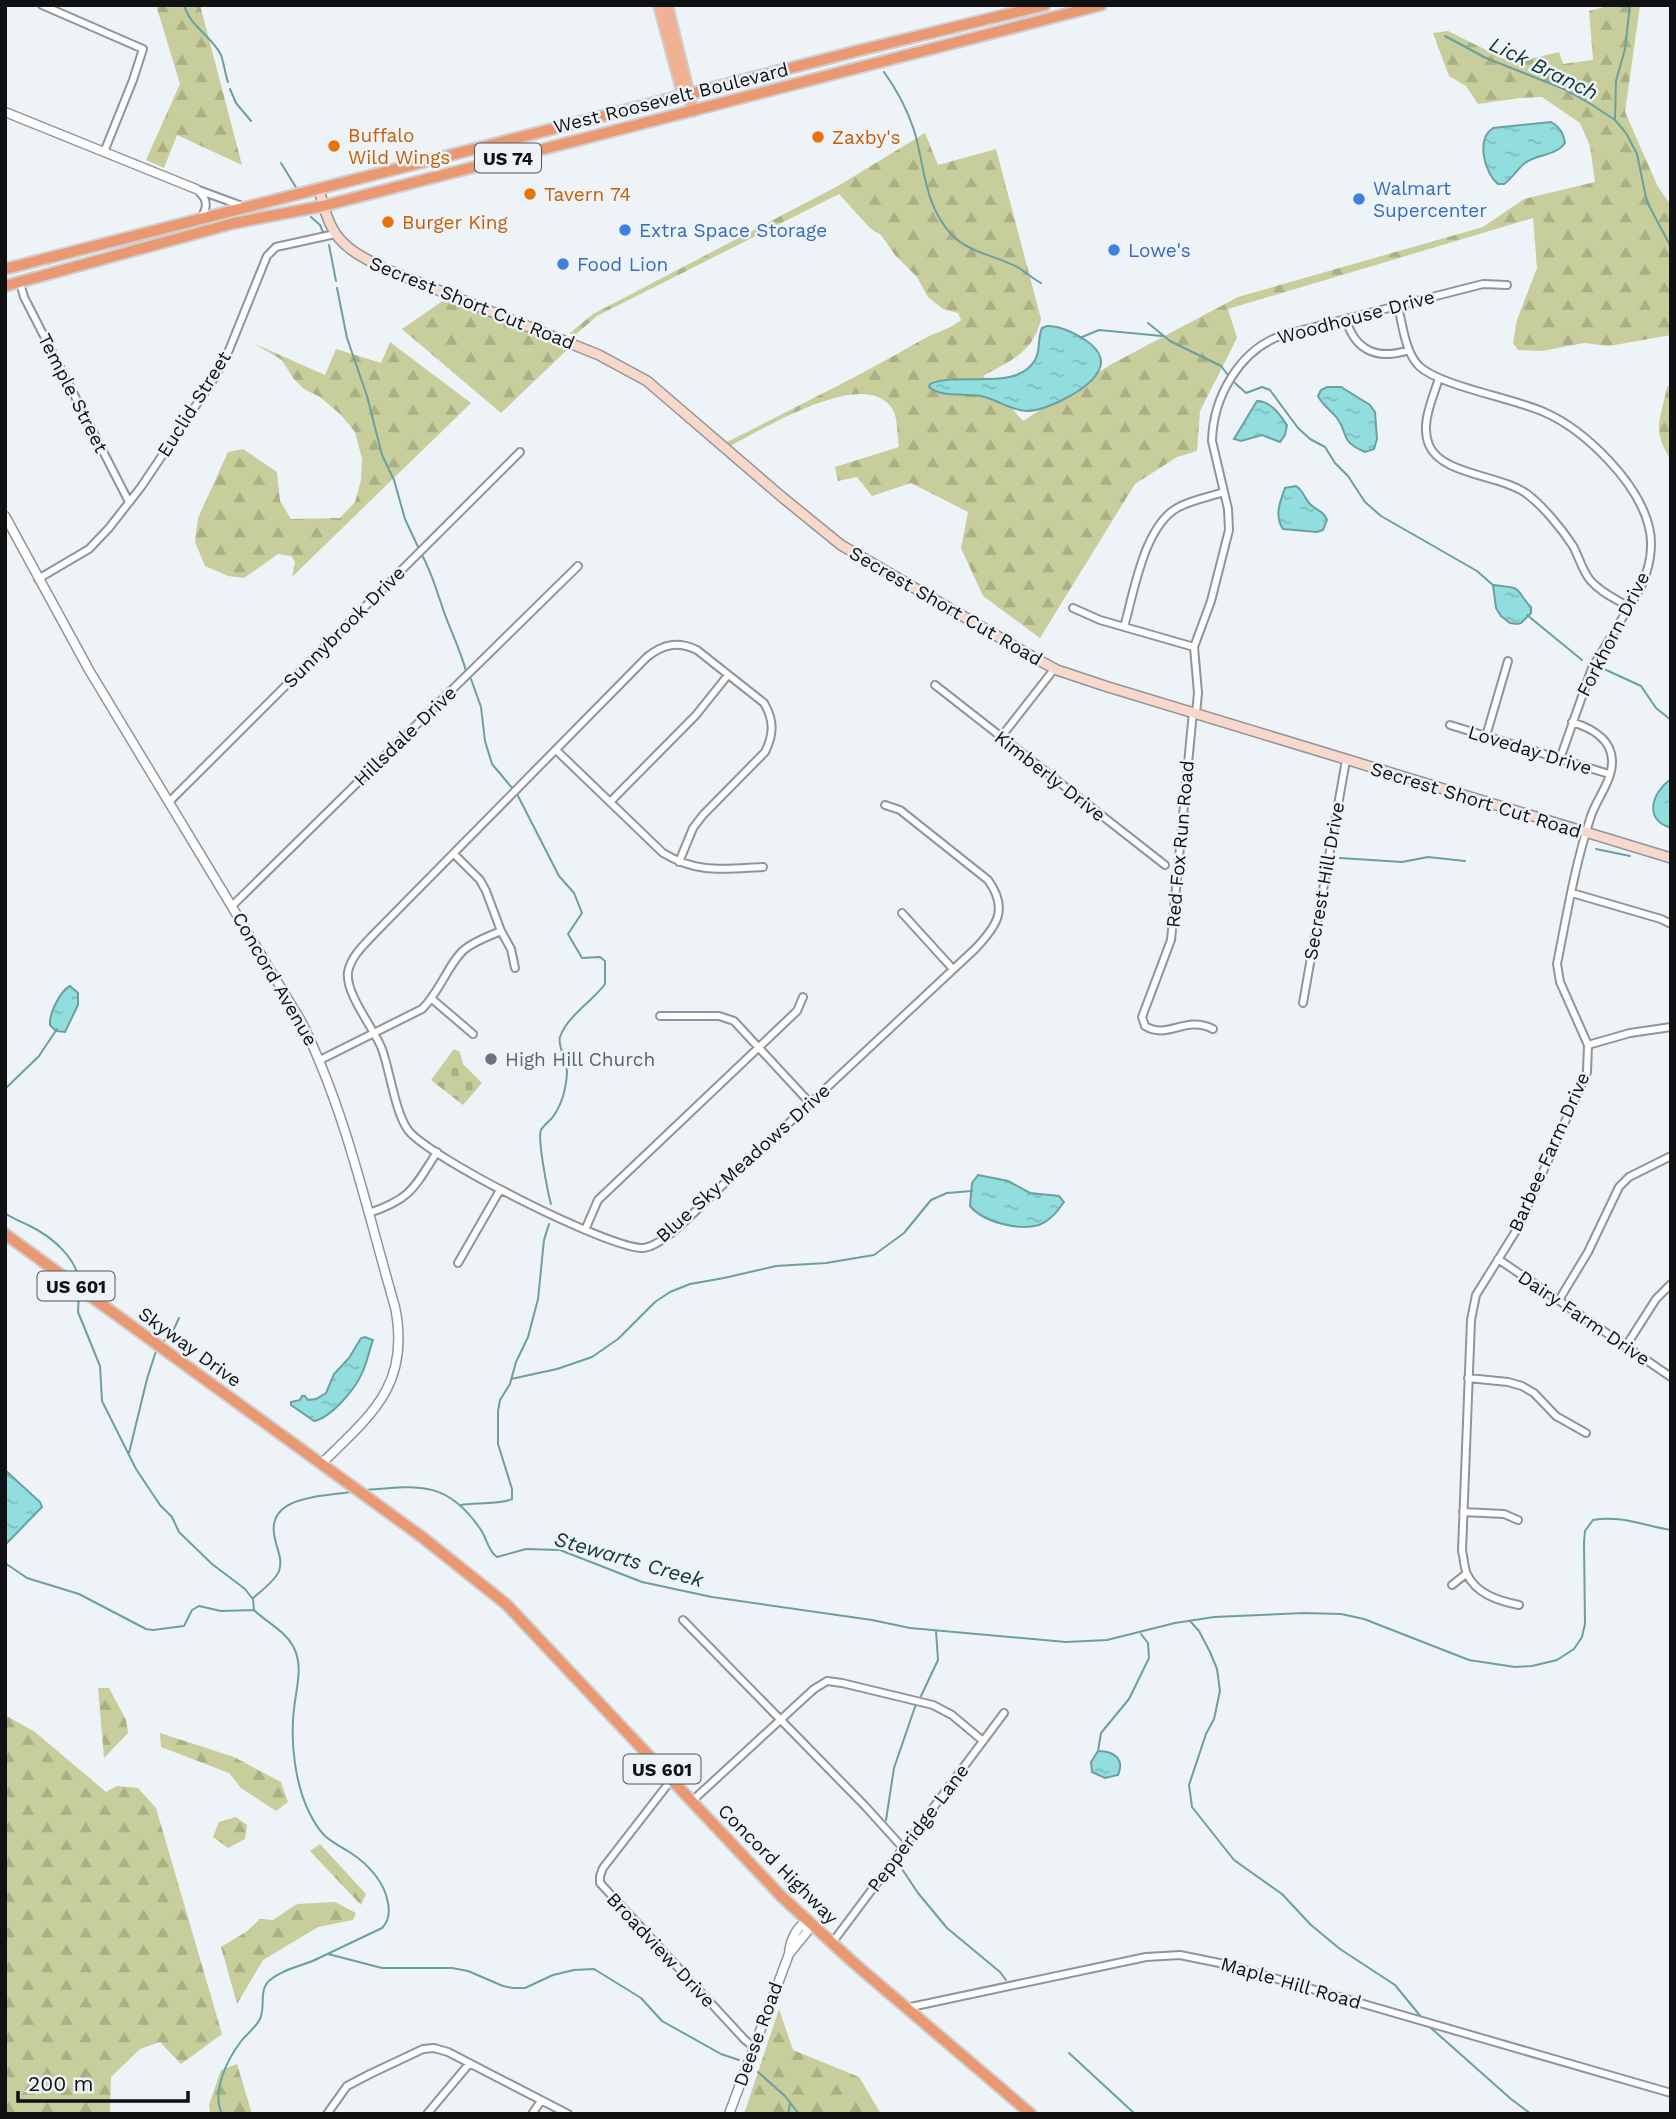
<svg xmlns="http://www.w3.org/2000/svg" width="1676" height="2119" font-family="'Work Sans',sans-serif">
<style>
.forest{fill:url(#forest-firs)}
.cemetery{fill:url(#cemetery-stones)}
.water{fill:url(#water-ripples);stroke:#6ba0a1;stroke-width:2}
.lines{fill:none;stroke-linecap:round;stroke-linejoin:round}
.stream{stroke:#6ba0a1;stroke-width:2}
.minor-casing{stroke:#919598;stroke-width:10}
.tertiary-casing{stroke:#919598;stroke-width:11}
.secondary-casing{stroke:#919598;stroke-width:12}
.primary-casing{stroke:#cfcfd0;stroke-width:14}
.trunk-casing{stroke:#cfcfd0;stroke-width:14}
.minor{stroke:#fff;stroke-width:6}
.tertiary{stroke:#fff;stroke-width:8}
.secondary{stroke:#f7d8ca;stroke-width:9}
.primary{stroke:#efb295;stroke-width:10}
.trunk{stroke:#ea9872;stroke-width:10}
.food-dot{fill:#e8710a;stroke:#eef3f7;stroke-width:2.5}
.shop-dot{fill:#3f7fe0;stroke:#eef3f7;stroke-width:2.5}
.worship-dot{fill:#6b7280;stroke:#eef3f7;stroke-width:2.5}
.labels{text-anchor:middle;dominant-baseline:central;stroke-width:5;stroke-linejoin:round;paint-order:stroke}
.shield{fill:#eef3f7;stroke:#525557;stroke-width:2}
.shield-label{font-size:18px;font-weight:bold;fill:#0f1112}
.street-label{font-size:19px;fill:#0f1112;stroke:#eef3f7}
.food-label{font-size:19px;fill:#c56008;stroke:#eef3f7;text-anchor:start}
.shop-label{font-size:19px;fill:#366cbe;stroke:#eef3f7;text-anchor:start}
.worship-label{font-size:19px;fill:#5b616d;stroke:#eef3f7;text-anchor:start}
.water-label{font-size:21px;font-style:italic;fill:#123738;stroke:#eef3f7}
</style>
<defs>
<pattern id="forest-firs" width="22" height="20" patternUnits="userSpaceOnUse" patternTransform="scale(1.75)"><rect width="22" height="20" fill="#c7cd9b"/><path d="M5 1l3.5 6h-7zM16 11l3.5 6h-7z" fill="#aaaf84"/></pattern>
<pattern id="cemetery-stones" width="16" height="16" patternUnits="userSpaceOnUse" patternTransform="scale(1.75)"><rect width="16" height="16" fill="#c7cd9b"/><path d="M2 7V4a2 2 0 0 1 4 0v3zM10 15v-3a2 2 0 0 1 4 0v3z" fill="#aaaf84"/></pattern>
<pattern id="water-ripples" width="26" height="14" patternUnits="userSpaceOnUse" patternTransform="scale(1.75)"><rect width="26" height="14" fill="#92ddde"/><path d="M2 4q2-2 4 0t4 0M15 11q2-2 4 0t4 0" fill="none" stroke="#7dbdbd"/></pattern>
</defs>
<rect width="100%" height="100%" fill="#eef3f7"/>
<path class="forest" d="M156,5H200L242,165L177,135L164,168L146,160L180,84Z
M1612,5H1640L1625,112L1658,187L1671,205V335L1609,346L1584,343L1542,351L1518,350L1513,343L1517,320L1537,268L1533,218L1228,309L1237,338L1200,411L1197,451L1177,457L1135,484L1040,638L983,596L961,548L968,512L911,483L872,496L857,477L838,481L835,467L899,447C897,436 898,419 893,410C867,364 762,430 730,446L727,442C791,409 856,378 918,342C932,333 949,330 961,320L958,313L943,309L928,297L917,277L895,255L881,235L870,228L839,194L597,316L574,336L570,333L593,314L838,186L925,133L938,165L996,149L1041,319C1033,353 1011,360 983,376L1023,421L1110,365L1238,297L1483,227L1524,199L1595,182L1590,146L1580,123L1542,97L1520,98L1478,104L1466,86L1449,76L1433,33L1448,31L1512,63L1559,52L1563,64L1593,60L1589,11Z
M447,298L568,349L501,413L402,329Z
M390,342L471,403L292,577L295,562L291,556L278,554L244,578L228,576L205,566L195,542L198,518L228,452L243,449L277,472L280,501L291,519L340,518L355,502L361,480L362,459L355,432L341,415L320,397L304,389L293,378L282,360L253,343L325,375L336,349L381,363Z
M1671,384V460C1651,430 1661,418 1667,387Z
M98,1688H109L126,1720L128,1733L104,1758Z
M5,1715L35,1732L106,1792L117,1786L138,1788L156,1808L222,2034L181,2064L160,2042L140,2049L111,2077L110,2114H5Z
M160,1733L234,1757L281,1782L288,1802L276,1811L241,1788L229,1773L161,1747Z
M236,1817L247,1825L245,1839L228,1848L213,1837L219,1822Z
M320,1844L366,1894L361,1905L310,1851Z
M335,1902L356,1913L353,1920L318,1927L263,1960L237,2004L221,1947L246,1932L260,1919L273,1920L297,1904Z
M779,2009L793,2050L859,2077L881,2114H744Z
M237,2064L252,2114H210L209,2105L221,2070Z"/>
<path class="cemetery" d="M454,1049L460,1052L463,1064L482,1083L463,1105L431,1080Z"/>
<path class="water" d="M1551,122C1560,127 1563,133 1565,143C1556,156 1537,154 1525,163C1517,169 1513,178 1504,184H1498C1484,172 1476,139 1493,128Z
M1047,326C1064,325 1102,344 1101,363C1099,386 1047,411 1027,411C1012,411 996,399 981,396C964,393 942,398 929,387L930,384C959,371 1017,392 1035,360C1041,350 1037,339 1042,328Z
M1327,387H1341L1370,405L1375,412L1377,439L1374,449L1365,452C1339,441 1349,434 1337,418C1331,410 1323,406 1318,396L1321,390Z
M1257,401C1271,401 1280,415 1287,425L1285,435L1280,442L1262,435L1241,441L1234,439Z
M1296,486C1304,491 1304,498 1310,504C1317,511 1323,510 1327,520L1323,530L1317,532L1283,529C1274,516 1280,502 1285,488Z
M1493,585C1499,586 1511,586 1516,589C1520,591 1525,602 1531,607V613L1521,623L1517,624L1510,623L1501,616L1496,608Z
M1671,779V828C1643,820 1652,792 1671,779Z
M70,986L78,993V1005L65,1032L56,1031L50,1025C49,1014 60,991 70,986Z
M978,1175L1008,1181L1030,1193L1059,1196L1064,1202C1058,1211 1050,1221 1039,1225C1019,1231 983,1222 970,1206L972,1183Z
M365,1337L373,1340C369,1351 367,1363 362,1373C356,1388 331,1418 314,1421L291,1405V1402L300,1400L302,1396H305L308,1400L316,1399L326,1393L334,1374L349,1358L361,1338Z
M5,1470L40,1502L42,1507L5,1545Z
M1098,1751C1114,1751 1125,1759 1118,1775L1105,1778L1092,1772L1091,1762Z"/>
<g class="lines">
<path class="stream" d="M184,5C190,27 211,35 221,55C224,63 225,74 228,82
M1445,36L1486,58L1564,89L1586,101L1615,120L1626,133L1637,154L1647,202L1671,247
M884,72C897,90 907,109 914,130C925,166 923,204 952,235C969,253 998,256 1019,268C1027,273 1033,279 1041,283
M230,89L236,103L251,121
M1615,119L1616,81L1625,49L1630,5
M281,163L297,189
M311,217L320,225L323,232
M329,245L336,281
M337,288L347,338L367,396L382,455L394,480L405,519L419,549
M1148,323L1170,341L1221,366L1228,375
M1082,337L1099,330L1162,336
M1235,383L1246,393L1262,387L1270,390L1298,428L1310,439L1325,447L1335,463L1348,476L1365,502L1381,516L1477,571L1494,586
M422,555C431,571 435,586 441,603C448,626 460,648 466,671
M1527,615L1582,660
M1604,669L1641,686L1656,708L1671,720
M471,679L481,707L485,741L492,764L513,789
M517,794L559,876L574,893L582,913L568,934L582,958L600,957L605,961V984C592,1002 568,1015 560,1037C557,1044 567,1061 567,1073C566,1089 562,1105 552,1118C548,1122 544,1125 541,1130C537,1138 548,1193 551,1204
M1596,849L1630,856
M1340,858L1402,862L1428,857L1465,861
M5,1089L39,1056L57,1029
M5,1213C13,1219 20,1221 30,1226C52,1237 76,1257 80,1283
M79,1292L78,1312L100,1366L102,1401L136,1469L160,1505L172,1517L179,1532L212,1564L245,1589L252,1598
M161,1344L172,1333L179,1318
M511,1379L557,1369L592,1357L618,1339L655,1302L670,1292L690,1284L724,1278L776,1266L826,1263L874,1255L904,1233L931,1200L947,1193L972,1191
M129,1453L147,1379L156,1351
M366,1490C420,1485 448,1481 481,1530C487,1539 488,1551 497,1557L526,1549L560,1550L642,1582L712,1597L872,1620L910,1628L1066,1642L1107,1640L1175,1623L1214,1617L1304,1613L1341,1614L1364,1619L1469,1660L1515,1667L1532,1666L1557,1660L1574,1649L1582,1637L1585,1624L1584,1542L1585,1531L1593,1520C1621,1515 1645,1526 1671,1530
M461,1505C473,1503 504,1504 512,1499V1489L498,1444V1411L500,1400L510,1384L516,1362L528,1337L538,1299L544,1240L549,1224
M5,1563L27,1578L79,1594L146,1629L153,1630L184,1626L192,1610L199,1606L221,1611L254,1610
M253,1598C261,1591 275,1581 279,1571C283,1559 277,1550 275,1539C264,1495 322,1497 350,1492
M1190,1621L1199,1631L1210,1652L1217,1669L1220,1691L1214,1719L1206,1734L1189,1785L1192,1807L1234,1860L1282,1894L1311,1925L1340,1949L1395,1985L1422,2018
M921,1696L938,1660L936,1631
M1098,1751L1101,1733L1129,1699L1149,1658L1148,1643L1141,1634
M886,1820L894,1768L916,1704
M902,1869L918,1893L947,1928L1000,1972L1006,1980
M328,1954L382,1968H452L468,1971L503,1986L513,1988H525L553,1975L574,1970L594,1969L641,1998L662,2021L721,2054L739,2060
M1431,2028L1511,2099L1531,2114
M1069,2053L1135,2114
M758,2072L785,2096L799,2114
M222,2114C211,2091 228,2058 242,2040C248,2033 256,2027 260,2019C266,2006 258,1990 270,1980C284,1968 304,1966 319,1958C340,1948 361,1938 382,1928C389,1921 390,1913 388,1903C385,1883 369,1865 351,1853C343,1848 333,1843 325,1836C319,1830 314,1822 310,1814C295,1785 290,1741 294,1709C296,1688 304,1666 293,1646C284,1630 266,1622 254,1610L253,1599
M788,2114L790,2104"/>
<defs>
<path id="minor" d="M42,5L143,49L133,80L104,152
M196,189L242,206
M200,193C208,200 207,209 201,217
M20,283L24,297L129,502
M1398,307C1403,326 1405,352 1419,366C1440,386 1513,398 1544,412C1585,430 1638,482 1649,527C1654,547 1649,570 1640,589L1592,668L1560,759
M1346,319C1355,352 1379,360 1409,350
M1439,378C1433,398 1420,424 1429,445C1441,475 1502,475 1527,494C1543,506 1562,529 1573,546C1579,557 1582,570 1590,580C1600,592 1616,599 1629,607
M38,579L89,549L109,528L141,487L215,377L229,350L267,256L276,247L335,234
M1073,608L1100,620L1194,647
M1124,627C1134,592 1144,527 1177,508C1191,500 1209,497 1224,492
M935,685L1165,865
M1193,712L1171,940L1142,1017L1145,1026C1168,1040 1185,1015 1213,1029
M1196,713L1198,693L1194,647L1211,601L1229,530L1228,509L1212,441C1213,397 1240,349 1283,335L1483,284L1507,285
M1450,725L1609,774
M1486,736L1508,661
M1001,737L1055,668
M556,750L663,853C698,874 724,869 763,867
M169,802L520,452
M610,802L696,715L728,675
M454,854L480,880L486,891L501,931L511,949L515,968
M679,862L693,828L703,815L765,752C774,734 774,720 764,703L697,650C678,641 663,644 647,657L375,933C364,945 351,956 348,972C345,994 374,1028 382,1049C390,1071 395,1112 408,1130C429,1158 609,1249 643,1248C663,1247 699,1207 713,1194L975,949C997,926 1009,909 988,880L900,810L885,805
M1572,893L1661,919L1671,924
M232,906L578,566
M902,913L952,968
M432,999L473,1034
M1303,1003L1346,760
M660,1016H719L734,1021L810,1103
M1588,1045L1630,1033L1671,1027
M320,1060L422,1009C440,992 449,962 465,949C475,941 489,936 501,931
M369,1213C411,1199 414,1188 437,1152
M585,1230L598,1200L797,1011L803,997
M1498,1259L1671,1377
M458,1263L500,1190
M1559,1300L1588,1252L1619,1187L1629,1177L1671,1156
M1626,1346L1656,1299L1671,1284
M1468,1378L1508,1382L1522,1386L1534,1393L1556,1416L1586,1433
M1463,1512L1504,1514L1518,1520
M1452,1585L1466,1574
M1519,1605C1499,1601 1476,1594 1467,1574C1464,1568 1464,1558 1462,1551L1471,1320L1476,1295L1519,1226L1587,1072L1588,1045L1560,982L1557,964C1567,914 1575,864 1591,816C1597,798 1613,780 1612,760C1611,738 1591,728 1572,722
M683,1620L865,1806L903,1848
M672,1779L603,1868L600,1876V1883L745,2040L754,2047
M692,1801L814,1689L827,1681L842,1683L933,1705L952,1715L983,1741
M832,1943L1004,1713
M906,2008L1146,1957L1180,1955L1229,1965L1671,2093
M327,2114L347,2086L370,2074L423,2049L434,2048L448,2052L568,2114
M427,2114L469,2064
M532,2114L541,2101"/>
<path id="tertiary" d="M5,112L196,189
M5,516L89,670L301,1021C346,1111 367,1211 395,1307C411,1385 371,1415 321,1464
M789,1954L807,1932V1921
M729,2114L789,1954C790,1941 796,1927 807,1921"/>
<path id="secondary" d="M319,189C331,238 340,246 383,268L599,355L647,381L782,497L841,545L1033,657L1057,670L1105,686L1671,858"/>
<path id="primary" d="M659,5L681,87L686,92
M667,5L693,111"/>
<path id="trunk" d="M5,269L861,50L1045,5
M5,286L234,223L323,206L1101,5
M5,1234L422,1537L506,1604L781,1896L855,1964L1031,2114"/>
</defs>
<use href="#minor" class="minor-casing"/>
<use href="#tertiary" class="tertiary-casing"/>
<use href="#secondary" class="secondary-casing"/>
<use href="#primary" class="primary-casing"/>
<use href="#trunk" class="trunk-casing"/>
<use href="#minor" class="minor"/>
<use href="#tertiary" class="tertiary"/>
<use href="#secondary" class="secondary"/>
<use href="#primary" class="primary"/>
<use href="#trunk" class="trunk"/>
</g>
<g class="food-dot">
<circle cx="818" cy="137" r="7"/>
<circle cx="334" cy="146" r="7"/>
<circle cx="530" cy="194" r="7"/>
<circle cx="388" cy="222" r="7"/>
</g>
<g class="shop-dot">
<circle cx="1359" cy="199" r="7"/>
<circle cx="625" cy="230" r="7"/>
<circle cx="1114" cy="250" r="7"/>
<circle cx="563" cy="264" r="7"/>
</g>
<circle class="worship-dot" cx="491" cy="1059" r="7"/>
<g class="labels">
<g class="shield">
<rect x="475" y="143.5" width="66" height="29" rx="5"/>
<rect x="37.5" y="1271.5" width="77" height="29" rx="5"/>
<rect x="623.5" y="1754.5" width="77" height="29" rx="5"/>
</g>
<g class="shield-label">
<text x="508" y="158">US 74</text>
<text x="76" y="1286">US 601</text>
<text x="662" y="1769">US 601</text>
</g>
<g class="street-label">
<text transform="translate(671 98) rotate(-14)">West Roosevelt Boulevard</text>
<text transform="translate(472 303) rotate(22)">Secrest Short Cut Road</text>
<text transform="translate(1356 317) rotate(-15)">Woodhouse Drive</text>
<text transform="translate(73 393) rotate(63)">Temple Street</text>
<text transform="translate(194 404) rotate(-58)">Euclid Street</text>
<text transform="translate(946 606) rotate(30)">Secrest Short Cut Road</text>
<text transform="translate(344 627) rotate(-45)">Sunnybrook Drive</text>
<text transform="translate(1613 634) rotate(-63)">Forkhorn Drive</text>
<text transform="translate(405 736) rotate(-44)">Hillsdale Drive</text>
<text transform="translate(1530 750) rotate(17)">Loveday Drive</text>
<text transform="translate(1050 776) rotate(38)">Kimberly Drive</text>
<text transform="translate(1476 800) rotate(17)">Secrest Short Cut Road</text>
<text transform="translate(1180 844) rotate(-85)">Red Fox Run Road</text>
<text transform="translate(1324 881) rotate(-80)">Secrest Hill Drive</text>
<text transform="translate(275 979) rotate(60)">Concord Avenue</text>
<text transform="translate(1549 1152) rotate(-66)">Barbee Farm Drive</text>
<text transform="translate(743 1163) rotate(-42)">Blue Sky Meadows Drive</text>
<text transform="translate(1584 1318) rotate(34)">Dairy Farm Drive</text>
<text transform="translate(190 1347) rotate(36)">Skyway Drive</text>
<text transform="translate(918 1828) rotate(-53)">Pepperidge Lane</text>
<text transform="translate(778 1864) rotate(45)">Concord Highway</text>
<text transform="translate(661 1950) rotate(47)">Broadview Drive</text>
<text transform="translate(1291 1983) rotate(16)">Maple Hill Road</text>
<text transform="translate(758 2034) rotate(-70)">Deese Road</text>
</g>
<g class="food-label">
<text x="348" y="135">Buffalo<tspan x="348" dy="22">Wild Wings</tspan></text>
<text x="832" y="137">Zaxby's</text>
<text x="544" y="194">Tavern 74</text>
<text x="402" y="222">Burger King</text>
</g>
<g class="shop-label">
<text x="1373" y="188">Walmart<tspan x="1373" dy="22">Supercenter</tspan></text>
<text x="639" y="230">Extra Space Storage</text>
<text x="1128" y="250">Lowe's</text>
<text x="577" y="264">Food Lion</text>
</g>
<g class="worship-label">
<text x="505" y="1059">High Hill Church</text>
</g>
<g class="water-label">
<text transform="translate(1544 68) rotate(26)">Lick Branch</text>
<text transform="translate(629 1559) rotate(16)">Stewarts Creek</text>
</g>
</g>
<rect width="1676" height="2119" fill="none" stroke="#0f1112" stroke-width="14"/>
<path d="M18 2091v10h170v-10" fill="none" stroke="#0f1112" stroke-width="3.5"/>
<text x="28" y="2091" font-size="21" fill="#0f1112" stroke="#eef3f7" stroke-width="5" paint-order="stroke">200 m</text>
</svg>
